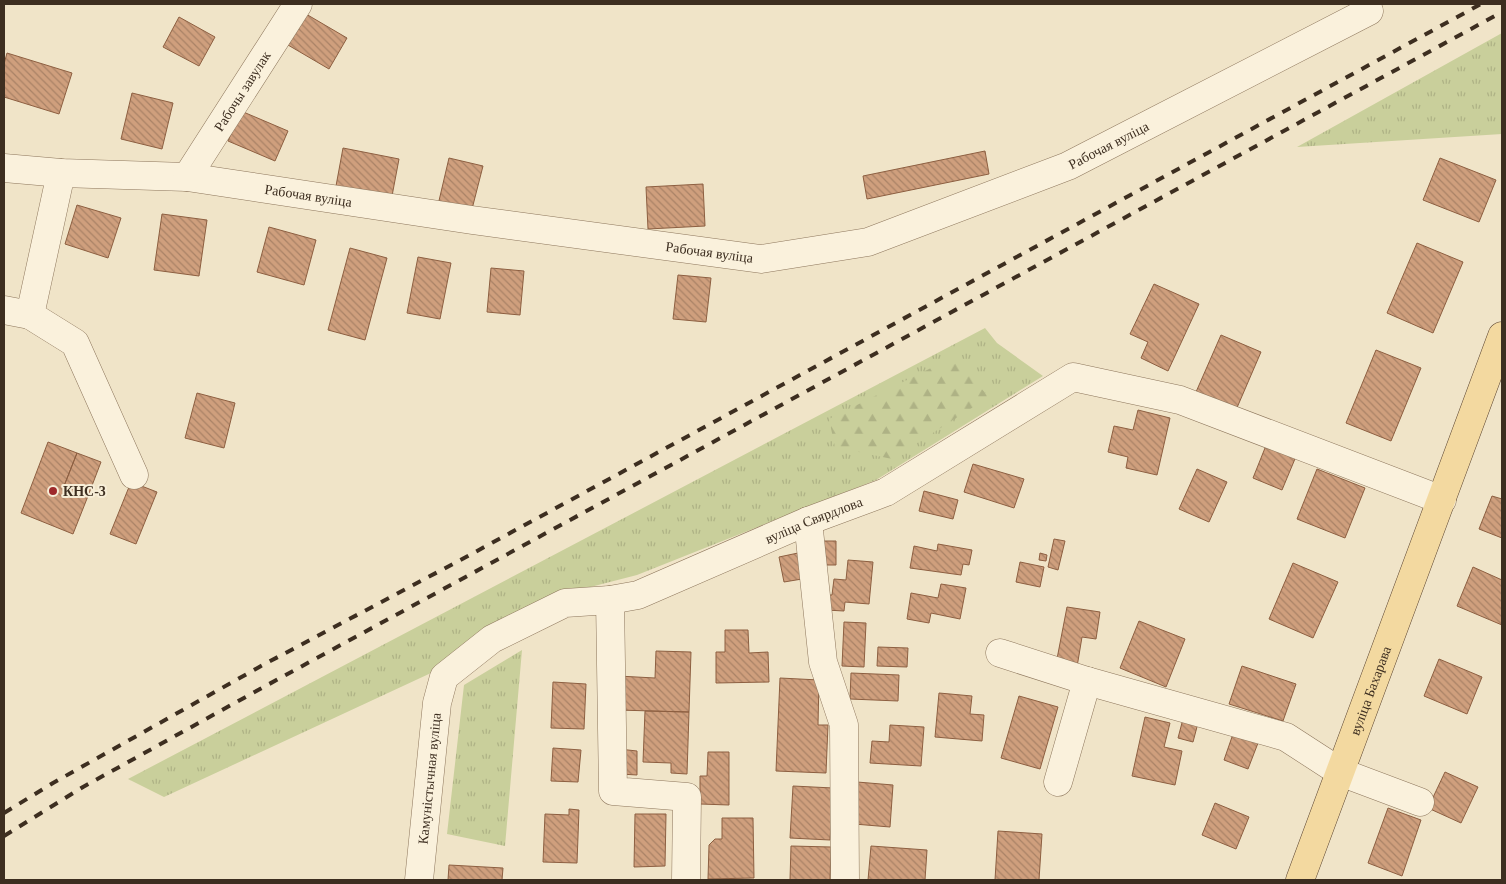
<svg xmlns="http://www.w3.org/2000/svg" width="1506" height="884" font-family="Georgia,serif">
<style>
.grass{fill:url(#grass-tufts)}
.forest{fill:url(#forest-firs)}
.building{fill:url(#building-back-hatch);stroke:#8d5f41}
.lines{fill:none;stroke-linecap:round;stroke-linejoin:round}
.minor-casing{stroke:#8d765c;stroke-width:29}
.major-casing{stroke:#5b4430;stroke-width:29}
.minor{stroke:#faf1dc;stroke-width:28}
.major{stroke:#f3d9a0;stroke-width:28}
.rail{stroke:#3d2e20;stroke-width:4;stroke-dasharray:9 9;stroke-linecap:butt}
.poi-dot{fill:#9e2a2b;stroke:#f7eed8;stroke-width:2}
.labels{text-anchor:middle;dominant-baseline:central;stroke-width:4;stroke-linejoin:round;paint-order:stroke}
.street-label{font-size:14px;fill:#3d2e20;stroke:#f7eed8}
.poi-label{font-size:14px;font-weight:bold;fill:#3d2e20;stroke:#f7eed8;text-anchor:start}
</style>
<defs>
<pattern id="grass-tufts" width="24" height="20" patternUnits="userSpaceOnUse" patternTransform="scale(1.25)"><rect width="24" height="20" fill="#c9cf9b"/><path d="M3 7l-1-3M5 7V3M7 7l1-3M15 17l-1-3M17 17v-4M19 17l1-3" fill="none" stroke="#aeb285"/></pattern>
<pattern id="forest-firs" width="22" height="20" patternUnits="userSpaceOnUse" patternTransform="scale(1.25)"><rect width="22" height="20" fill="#c9cf9b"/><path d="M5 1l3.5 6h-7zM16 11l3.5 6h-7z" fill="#aeb285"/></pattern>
<pattern id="building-back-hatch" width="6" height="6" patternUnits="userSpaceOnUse" patternTransform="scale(1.25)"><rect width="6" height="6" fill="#cf9f7d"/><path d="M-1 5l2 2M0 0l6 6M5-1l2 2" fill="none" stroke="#a98266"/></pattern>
</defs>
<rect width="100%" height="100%" fill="#f0e4c8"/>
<path class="grass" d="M1502,33V134L1297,147Z
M985,328L997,343L1043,376L876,480L637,575L571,592L488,629L431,673L164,797L128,779Z
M522,650L505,846L447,834L464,685Z"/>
<path class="forest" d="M953,357L989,397L892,459L835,447L829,419Z"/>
<path class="building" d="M306,14L347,38L329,69L288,45Z
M179,17L215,37L199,66L163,47Z
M7,53L72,73L59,114L4,97V64Z
M132,93L173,103L162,149L121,139Z
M241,111L288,131L275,161L228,141Z
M343,148L399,159L392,196L336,186Z
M985,151L989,174L867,199L863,176Z
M449,158L483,166L471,213L438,205Z
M1440,158L1496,180L1479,222L1423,200Z
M703,184L705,226L648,229L646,187Z
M77,205L121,218L108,258L65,244Z
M162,214L207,220L199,276L154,270Z
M269,227L316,240L304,285L257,272Z
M1417,243L1463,262L1433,333L1387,313Z
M350,248L387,258L365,340L328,330Z
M418,257L451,263L440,319L407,313Z
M491,268L524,271L520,315L487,312Z
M678,275L711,278L706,322L673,319Z
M1154,284L1199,304L1168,371L1141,358L1148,342L1130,334Z
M1221,335L1261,352L1236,410L1196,392Z
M1376,350L1421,368L1391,441L1346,423Z
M197,393L235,403L224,448L185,438Z
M1138,410L1170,418L1157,475L1126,468L1128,457L1108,452L1114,426L1133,430Z
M48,442L77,453L64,486L88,496L73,534L21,513Z
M1267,443L1297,454L1282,490L1253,478Z
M77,453L101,462L88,496L64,486Z
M973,464L1024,479L1014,508L964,492Z
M1197,469L1227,482L1209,522L1179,509Z
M1317,469L1365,488L1345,538L1297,519Z
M131,482L157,492L136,544L110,534Z
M924,491L958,500L953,519L919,511Z
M1492,496L1502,499V538L1479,529Z
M1054,539L1065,541L1058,570L1048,567Z
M819,541H836V565H819Z
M938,544L972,550L969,565L963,564L961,575L910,568L914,546L937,551Z
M798,553L802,579L784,582L779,557Z
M1040,553L1047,555L1046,561L1039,560Z
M848,560L873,562L869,604L845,602L844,611L826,610L828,595H832L834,579L846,580Z
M1020,562L1044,567L1040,587L1016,582Z
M1293,563L1338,582L1313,638L1269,619Z
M1473,567L1502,580V625L1457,606Z
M941,584L966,588L960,619L931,613L929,623L907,619L911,593L938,598Z
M1067,607L1100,612L1096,639L1082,637L1077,667L1056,664Z
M1139,621L1185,639L1166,687L1120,668Z
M844,622L866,623L864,667L842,666Z
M725,630H748L749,653L768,652L769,682L716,683V652H725Z
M878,647L908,648L907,667L877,666Z
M656,651L691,652L689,712L617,710L618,676L655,678Z
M1439,659L1482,677L1467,714L1424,696Z
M1242,666L1296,684L1283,721L1229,704Z
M851,673L899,675L898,701L850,699Z
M780,678L819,680L818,725H828L826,773L776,771Z
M553,682L586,684L584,729L551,728Z
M939,693L972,696L970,714L984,715L982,741L935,737Z
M1019,696L1058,707L1040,769L1001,758Z
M645,711L689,712L687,774L671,773V763L643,762Z
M1145,717L1170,723L1164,747L1182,751L1175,785L1132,776Z
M1183,719L1198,723L1193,742L1178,738Z
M890,725L924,727L921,766L870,763L872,741L889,742Z
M1233,734L1258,743L1248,769L1224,760Z
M553,748L581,750L578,782L551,781Z
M619,749L637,751V775L620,774Z
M708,752H729V805L700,804V776H707Z
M1445,772L1478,787L1461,823L1428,808Z
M857,782L893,785L890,827L854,824Z
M793,786L833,788L830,840L790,838Z
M1215,803L1249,817L1236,849L1202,835Z
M1388,808L1421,820L1402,876L1368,863Z
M569,809L579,810L577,863L543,862L545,814L569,815Z
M635,814H666L665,866L634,867Z
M722,818H753L754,878L708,879L709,845L715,839H722Z
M998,831L1042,834L1039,880H995Z
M791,846L831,847L830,880H790Z
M871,846L927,850L925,880H868Z
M449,865L503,868L502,880H448Z"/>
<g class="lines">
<defs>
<g id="minor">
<path id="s1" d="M4,168L61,173L187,177L472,220L761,259L868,242L1068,166L1369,11"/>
<path d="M61,173L30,315L75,343L134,475"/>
<path id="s2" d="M187,177L298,4"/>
<path d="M4,310L30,315"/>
<path d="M808,521L823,662L844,725L845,880"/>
<path d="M610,600L613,791L687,797L686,880"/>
<path d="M1000,653L1087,681L1286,737L1340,772L1420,802"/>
<path d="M1058,782L1087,681"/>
<path id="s3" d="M419,880L437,703L444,677L492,639L565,603L610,600L638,595L808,521L886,492L1073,377L1180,400L1442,500"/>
</g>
<g id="major">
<path id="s4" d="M1300,880L1502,336"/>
</g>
</defs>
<use href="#minor" class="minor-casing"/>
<use href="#major" class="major-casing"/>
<use href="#minor" class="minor"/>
<use href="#major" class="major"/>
<path class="rail" d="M4,813L53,783L261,666L466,557L1481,4
M4,836L83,787L260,689L1502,12"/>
</g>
<circle class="poi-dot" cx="53" cy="491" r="5"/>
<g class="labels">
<g class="street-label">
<text stroke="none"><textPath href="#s2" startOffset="102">Рабочы завулак</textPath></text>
<text stroke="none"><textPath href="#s1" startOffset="1131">Рабочая вуліца</textPath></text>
<text stroke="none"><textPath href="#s1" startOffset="306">Рабочая вуліца</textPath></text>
<text stroke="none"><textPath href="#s1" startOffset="711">Рабочая вуліца</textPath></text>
<text stroke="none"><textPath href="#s3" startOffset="612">вуліца Свярдлова</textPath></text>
<text stroke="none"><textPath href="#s4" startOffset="202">вуліца Бахарава</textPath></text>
<text stroke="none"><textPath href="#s3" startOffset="102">Камуністычная вуліца</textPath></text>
</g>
<g class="poi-label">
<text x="63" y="491">КНС-3</text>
</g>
</g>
<rect width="1506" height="884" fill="none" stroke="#3d2e20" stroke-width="10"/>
</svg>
